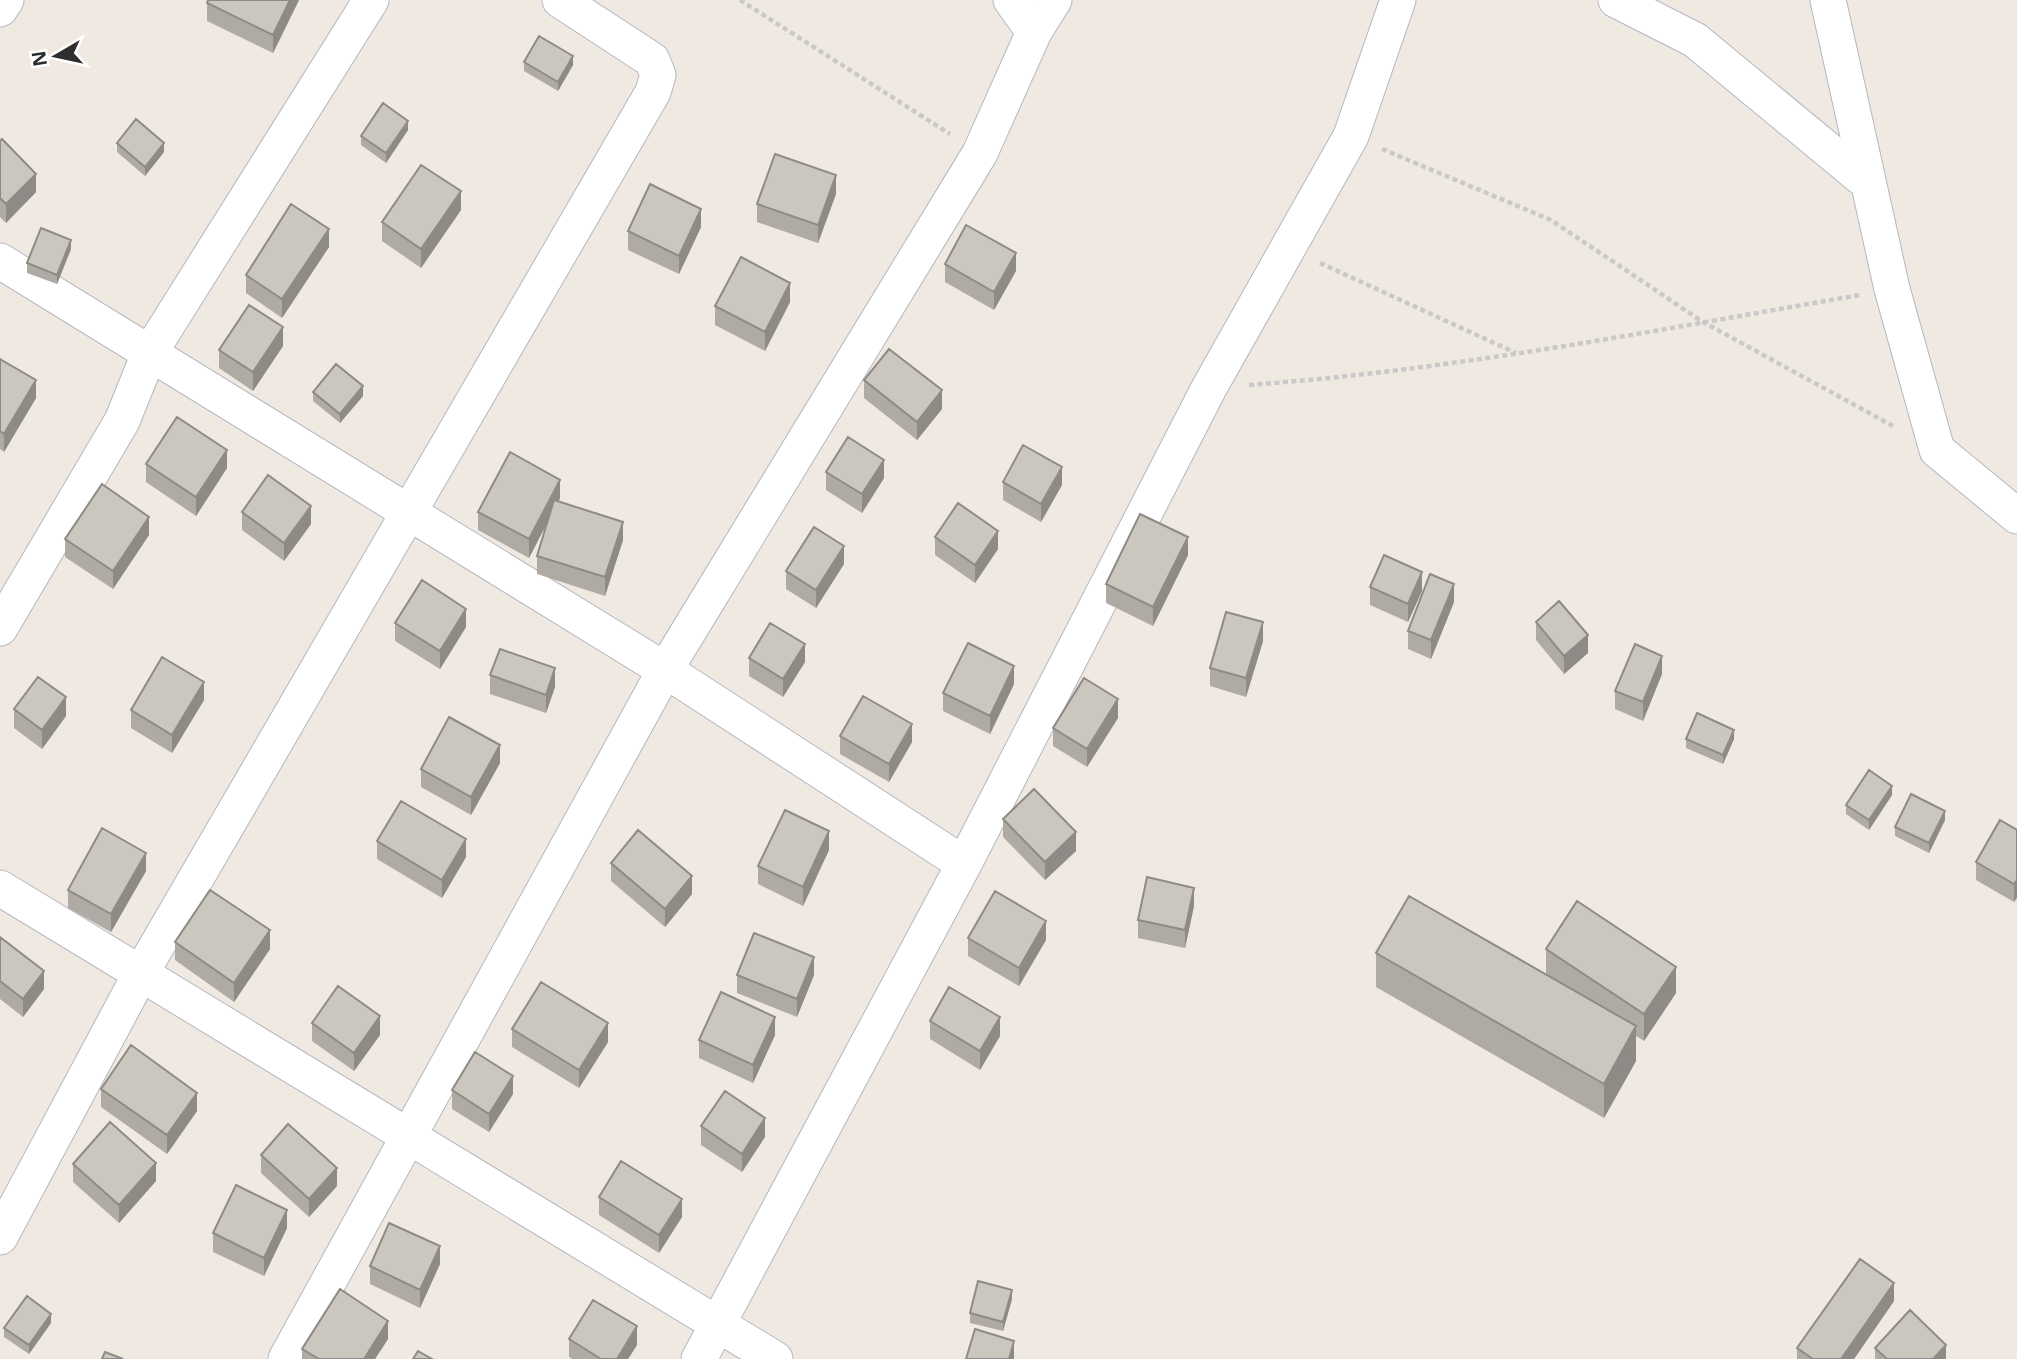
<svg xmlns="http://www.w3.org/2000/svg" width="2017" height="1359" font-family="'Noto Sans',sans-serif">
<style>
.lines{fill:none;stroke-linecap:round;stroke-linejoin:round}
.street-casing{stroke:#b4b7c1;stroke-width:37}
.path{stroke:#c9c9c9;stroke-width:4.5;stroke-dasharray:5 3.5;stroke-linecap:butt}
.street{stroke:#fff;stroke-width:35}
.wall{fill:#afaba4}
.shaded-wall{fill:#8e8b86}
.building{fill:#cbc7bf;stroke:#8e8b86;stroke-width:2}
</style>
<rect width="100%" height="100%" fill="#efe9e1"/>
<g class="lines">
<defs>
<path id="street" d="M1011,0L1034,32
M1616,0L1695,40L1868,183
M1828,0L1892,289L1937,450L2017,516
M0,9L6,0
M0,261L665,670L964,864
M0,628L122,421L149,354L371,0
M0,888L775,1359
M0,1237L141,973L653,92L658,75L652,60L560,0
M286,1359L665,670L980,153L1034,32L1054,0
M699,1359L964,864L1209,388L1351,136L1398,0"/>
</defs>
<use href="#street" class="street-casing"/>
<path class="path" d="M740,0L950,134
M1382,149L1551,220L1703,322L1893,426
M1320,263L1516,353
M1249,385C1454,370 1657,330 1860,295"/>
<use href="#street" class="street"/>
</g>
<path class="wall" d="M299,0L273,53L207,21V3Z
M524,62L573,65L558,91L524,71Z
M408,130L386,163L361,145V136Z
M0,141L36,192L6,223L0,217Z
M117,143L164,152L145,176L117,152Z
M836,194L818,243L757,222V204Z
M461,210L421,268L382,241V222Z
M701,227L679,274L628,250V231Z
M329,247L282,318L246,293V275Z
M71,249L57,284L27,273V263Z
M945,264L1016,271L994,310L945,282Z
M790,302L765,351L715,325V306Z
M283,346L253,391L219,368V350Z
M0,359L36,398L4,452L0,449Z
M864,380L942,409L917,440L864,398Z
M313,392L363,396L340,423L313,401Z
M146,464L227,468L196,516L146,482Z
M826,472L884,478L862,513L826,490Z
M1003,482L1062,485L1041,522L1003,500Z
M560,498L559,501L623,540L605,596L537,574V556L546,525L529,558L478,530V512Z
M242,512L311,524L284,561L242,530Z
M149,535L113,589L65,557V539Z
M935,537L998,549L975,583L935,555Z
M1188,555L1153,626L1106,603V584Z
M844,564L816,608L786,589V571Z
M1370,587L1422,591L1408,622L1370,605Z
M1454,602L1431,659L1408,649V631Z
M1536,622L1588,653L1564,674L1536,640Z
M395,623L466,627L440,669L395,641Z
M1263,641L1246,697L1210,686V668Z
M749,658L805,662L783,697L749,676Z
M1662,674L1643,721L1615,709V691Z
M490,675L555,687L546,713L490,694Z
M1014,684L990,734L943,711V693Z
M204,700L172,753L131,728V710Z
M14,709L66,716L42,749L14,728Z
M1118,718L1087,767L1053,746V728Z
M840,736L912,742L889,782L840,754Z
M1686,739H1734L1723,764L1686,748Z
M500,763L471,815L421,787V769Z
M1892,795L1869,830L1846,814V805Z
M1003,819L1076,851L1045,880L1003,837Z
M1945,820L1929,853L1895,836V827Z
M2017,830L2014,902L1976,880V862Z
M377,841L466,857L442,898L377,859Z
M829,850L803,906L758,884V866Z
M611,863L692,894L665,927L611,881Z
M146,871L111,932L68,908V890Z
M1194,906L1185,948L1138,938V920Z
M0,937L44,989L23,1017L0,999Z
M968,938L1046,940L1019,986L968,956Z
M175,942L270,949L234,1002L175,960Z
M1546,949L1676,993L1644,1041L1636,1036V1061L1604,1118L1376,987V953L1546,974Z
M737,975H814L797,1017L737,993Z
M930,1021L1000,1036L980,1070L930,1039Z
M312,1023L380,1035L354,1071L312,1041Z
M512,1029L608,1042L579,1088L512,1047Z
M775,1035L753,1083L699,1058V1040Z
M101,1089L197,1111L167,1154L101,1107Z
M452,1090L513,1094L489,1132L452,1109Z
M701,1126L765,1137L742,1172L701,1145Z
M261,1155L337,1186L309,1217L261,1173Z
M73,1164L156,1181L119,1223L73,1182Z
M599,1197L682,1217L659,1253L599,1215Z
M287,1228L264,1276L213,1252V1233Z
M440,1264L420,1308L370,1284V1266Z
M1012,1299L1003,1331L970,1323V1313Z
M1894,1301L1854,1359H1797V1348Z
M51,1323L29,1354L4,1337V1328Z
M388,1339L375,1359H302V1349Z
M569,1339L637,1345L628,1359H572L569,1357Z
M1875,1348L1946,1359H1875Z"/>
<path class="shaded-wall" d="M290,0H299L273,53V35Z
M573,56V65L558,91V82Z
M408,121V130L386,163V153Z
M164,143V152L145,176V167Z
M36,174V192L6,223V204Z
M836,175V194L818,243V225Z
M461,191V210L421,268V249Z
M701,209V227L679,274V256Z
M329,229V247L282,318V299Z
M71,240V249L57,284V275Z
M1016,253V271L994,310V292Z
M790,283V302L765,351V332Z
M283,327V346L253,391V372Z
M36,380V398L4,452V434Z
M363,386V396L340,423V414Z
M942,390V409L917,440V422Z
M227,450V468L196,516V497Z
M884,460V478L862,513V494Z
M1062,467V485L1041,522V504Z
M560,480V498L529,558V539Z
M311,506V524L284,561V543Z
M149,517V535L113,589V571Z
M623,522V540L605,596V577Z
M998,531V549L975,583V565Z
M1188,537V555L1153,626V607Z
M844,546V564L816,608V590Z
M1422,572V591L1408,622V604Z
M1454,584V602L1431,659V640Z
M466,609V627L440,669V651Z
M1263,622V641L1246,697V678Z
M1588,635V653L1564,674V656Z
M805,644V662L783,697V679Z
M1662,656V674L1643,721V702Z
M1014,666V684L990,734V716Z
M555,668V687L546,713V695Z
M204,682V700L172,753V735Z
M66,697V716L42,749V730Z
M1118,699V718L1087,767V749Z
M912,724V742L889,782V764Z
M1734,730V739L1723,764V755Z
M500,745V763L471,815V797Z
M1892,786V795L1869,830V820Z
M1945,811V820L1929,853V843Z
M829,831V850L803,906V887Z
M1076,832V851L1045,880V862Z
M466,839V857L442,898V880Z
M146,853V871L111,932V914Z
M692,876V894L665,927V909Z
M2017,880V898L2014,902V884Z
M1194,888V906L1185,948V930Z
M1046,921V940L1019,986V968Z
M270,930V949L234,1002V983Z
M814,957V975L797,1017V999Z
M1676,967V993L1644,1041V1014Z
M44,971V989L23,1017V999Z
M380,1016V1035L354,1071V1053Z
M775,1017V1035L753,1083V1065Z
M1000,1017V1036L980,1070V1051Z
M608,1023V1042L579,1088V1070Z
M1636,1026V1061L1604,1118V1084Z
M513,1076V1094L489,1132V1114Z
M197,1093V1111L167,1154V1135Z
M765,1118V1137L742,1172V1154Z
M156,1163V1181L119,1223V1205Z
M337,1168V1186L309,1217V1199Z
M682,1199V1217L659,1253V1235Z
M287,1210V1228L264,1276V1258Z
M440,1246V1264L420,1308V1290Z
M1894,1283V1301L1854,1359H1841Z
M1012,1290V1299L1003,1331V1322Z
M51,1314V1323L29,1354V1345Z
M388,1321V1339L375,1359H364Z
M637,1326V1345L628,1359H617Z
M1014,1341V1359H1009Z
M1946,1345V1359H1933Z"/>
<path class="building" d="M208,0H290L273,35L207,3Z
M539,36L573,56L558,82L524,62Z
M383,103L408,121L386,153L361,136Z
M136,119L164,143L145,167L117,143Z
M2,139L36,174L6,204L0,198V141Z
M775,154L836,175L818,225L757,204Z
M421,165L461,191L421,249L382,222Z
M650,184L701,209L679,256L628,231Z
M291,204L329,229L282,299L246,275Z
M966,225L1016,253L994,292L945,264Z
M41,228L71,240L57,275L27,263Z
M741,257L790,283L765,332L715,306Z
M249,305L283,327L253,372L219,350Z
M889,349L942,390L917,422L864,380Z
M0,359L36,380L4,434L0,431Z
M336,364L363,386L340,414L313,392Z
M177,417L227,450L196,497L146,464Z
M848,437L884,460L862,494L826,472Z
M1023,445L1062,467L1041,504L1003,482Z
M510,452L560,480L529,539L478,512Z
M268,475L311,506L284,543L242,512Z
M102,484L149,517L113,571L65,539Z
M554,500L623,522L605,577L537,556Z
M958,503L998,531L975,565L935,537Z
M1140,514L1188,537L1153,607L1106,584Z
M814,527L844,546L816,590L786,571Z
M1384,555L1422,572L1408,604L1370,587Z
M1430,574L1454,584L1431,640L1408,631Z
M422,580L466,609L440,651L395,623Z
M1559,601L1588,635L1564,656L1536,622Z
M1226,612L1263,622L1246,678L1210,668Z
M770,623L805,644L783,679L749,658Z
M968,643L1014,666L990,716L943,693Z
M1635,644L1662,656L1643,702L1615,691Z
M500,649L555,668L546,695L490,675Z
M162,657L204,682L172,735L131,710Z
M38,677L66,697L42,730L14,709Z
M1084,678L1118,699L1087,749L1053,728Z
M863,696L912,724L889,764L840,736Z
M1697,713L1734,730L1723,755L1686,739Z
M449,717L500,745L471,797L421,769Z
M1869,770L1892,786L1869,820L1846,805Z
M1034,789L1076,832L1045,862L1003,819Z
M1911,794L1945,811L1929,843L1895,827Z
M401,801L466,839L442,880L377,841Z
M785,810L829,831L803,887L758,866Z
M2000,820L2017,830V880L2014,884L1976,862Z
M102,828L146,853L111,914L68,890Z
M638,830L692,876L665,909L611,863Z
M1147,877L1194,888L1185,930L1138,920Z
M210,890L270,930L234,983L175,942Z
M995,891L1046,921L1019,968L968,938Z
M1409,896L1636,1026L1604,1084L1376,953Z
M1577,901L1676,967L1644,1014L1546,949Z
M754,933L814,957L797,999L737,975Z
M0,937L44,971L23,999L0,981Z
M541,982L608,1023L579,1070L512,1029Z
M338,986L380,1016L354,1053L312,1023Z
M949,987L1000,1017L980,1051L930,1021Z
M721,992L775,1017L753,1065L699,1040Z
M131,1045L197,1093L167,1135L101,1089Z
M475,1052L513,1076L489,1114L452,1090Z
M725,1091L765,1118L742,1154L701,1126Z
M110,1122L156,1163L119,1205L73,1164Z
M288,1124L337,1168L309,1199L261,1155Z
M621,1161L682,1199L659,1235L599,1197Z
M236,1185L287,1210L264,1258L213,1233Z
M389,1223L440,1246L420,1290L370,1266Z
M1860,1259L1894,1283L1841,1359H1813L1797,1348Z
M978,1281L1012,1290L1003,1322L970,1313Z
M340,1289L388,1321L364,1359H319L302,1349Z
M27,1296L51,1314L29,1345L4,1328Z
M593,1300L637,1326L617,1359H601L569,1339Z
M1910,1310L1946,1345L1933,1359H1887L1875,1348Z
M975,1329L1014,1341L1009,1359H966Z
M418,1351L432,1359H413Z
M105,1352L123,1359H102Z"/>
<g transform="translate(56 56) rotate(261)" stroke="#ffffff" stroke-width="5" paint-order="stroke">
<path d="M0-5L12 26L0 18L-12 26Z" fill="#2e2e2e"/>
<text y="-10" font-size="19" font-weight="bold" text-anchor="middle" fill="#2e2e2e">N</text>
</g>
</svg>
